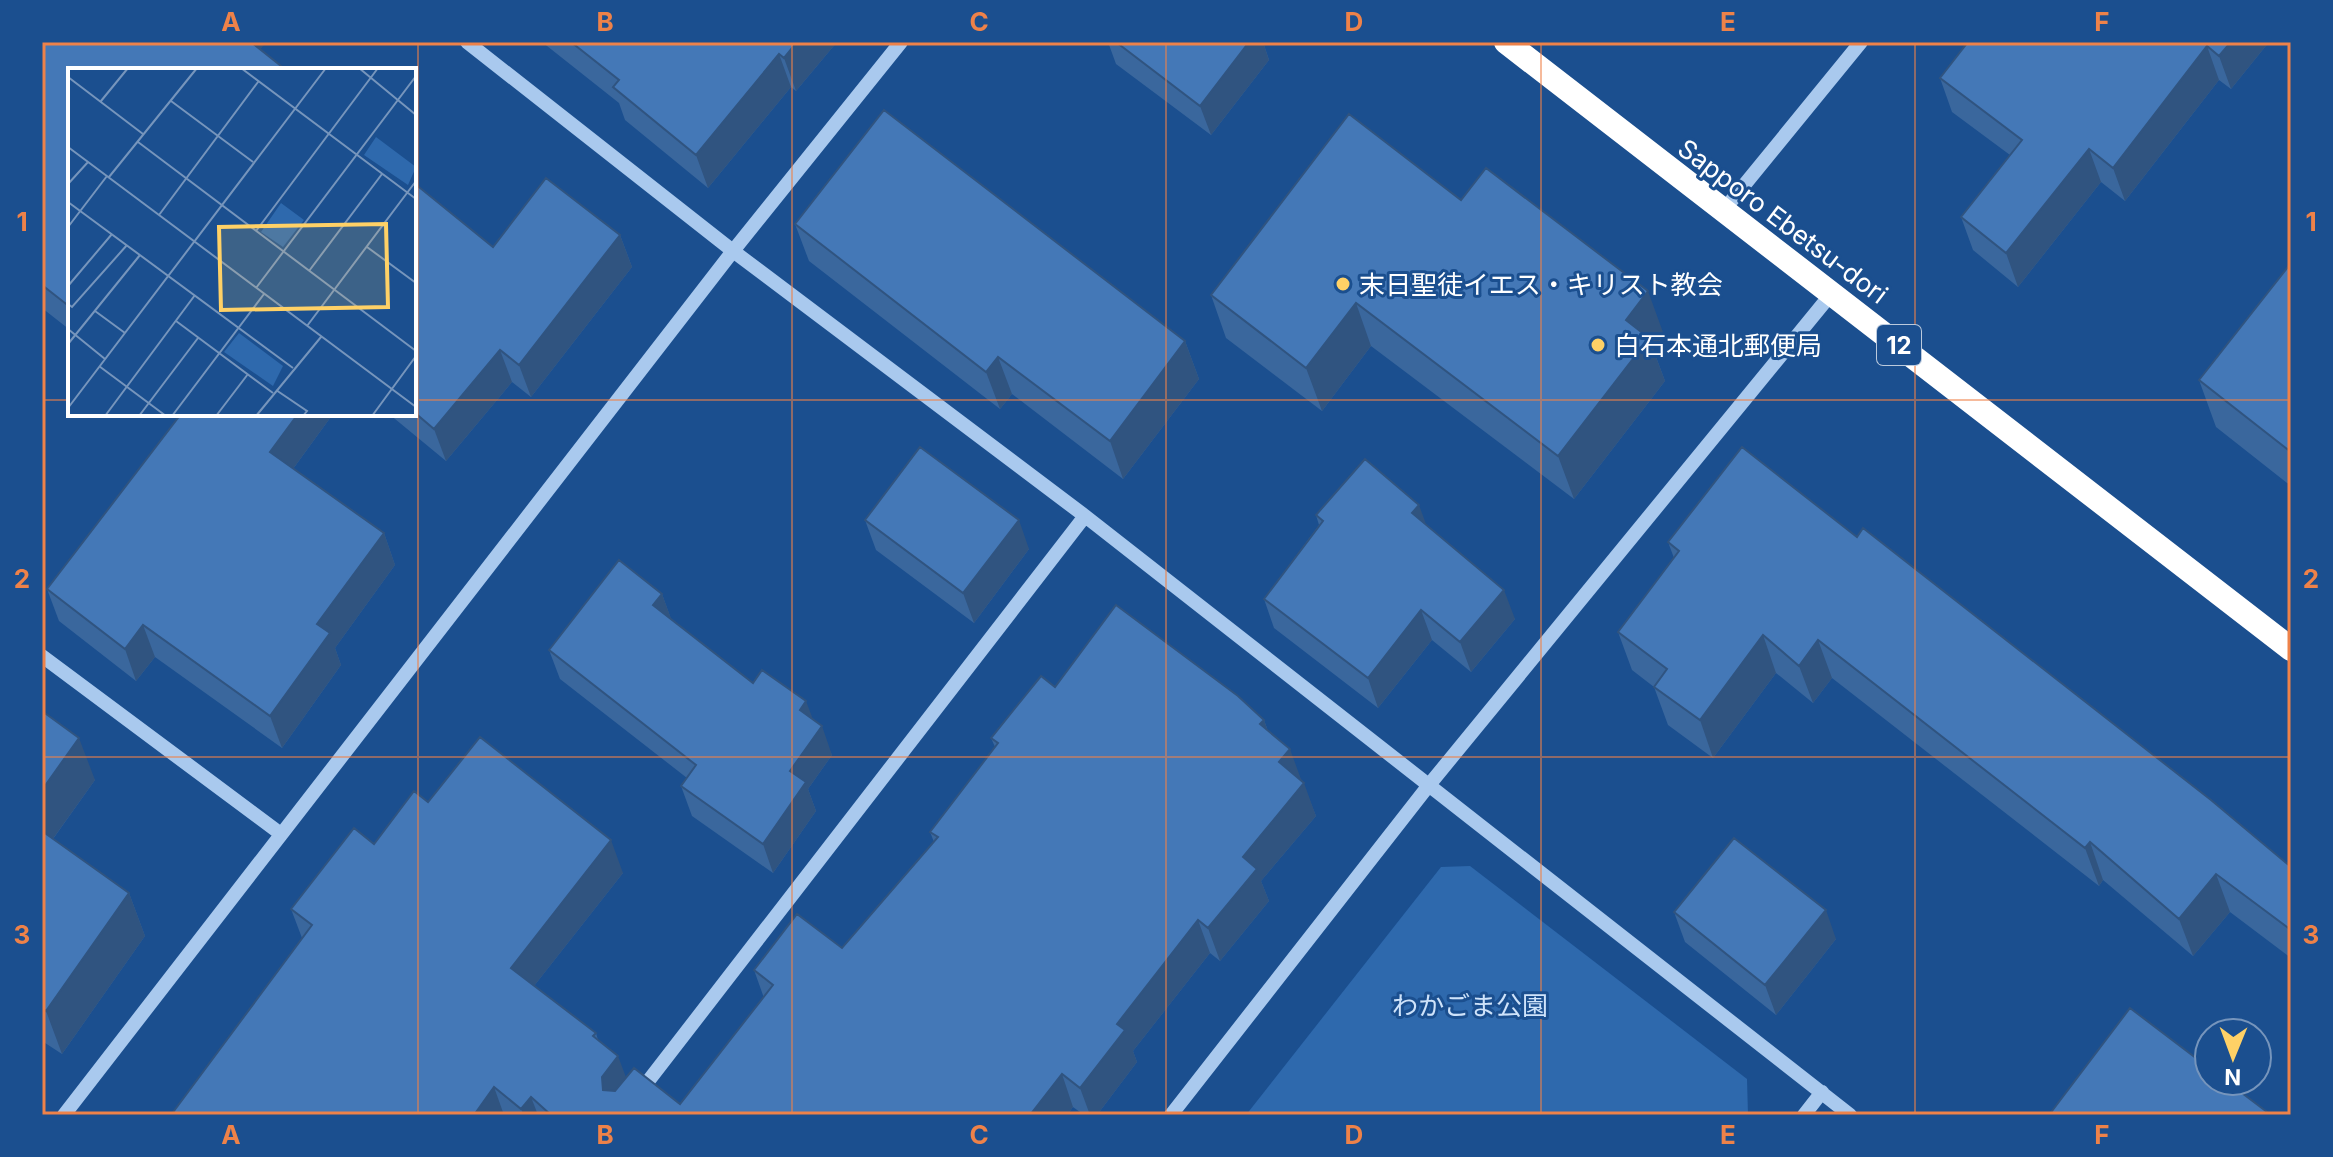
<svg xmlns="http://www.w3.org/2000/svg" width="2333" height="1157" font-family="Inter,'Noto Sans JP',sans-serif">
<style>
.green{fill:#2e69ad}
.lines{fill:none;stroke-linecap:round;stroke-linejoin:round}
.minor{stroke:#a9c9ee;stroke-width:14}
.highway{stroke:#fff;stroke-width:24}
.wall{fill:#3a679d}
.shaded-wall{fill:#305480}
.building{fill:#4478b7;stroke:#305480;stroke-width:2}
.grid{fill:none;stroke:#ee8249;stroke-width:2;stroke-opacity:0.55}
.poi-dot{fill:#ffd166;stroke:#1b4f8f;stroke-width:3}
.labels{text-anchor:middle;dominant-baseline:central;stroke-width:6;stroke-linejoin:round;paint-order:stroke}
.shield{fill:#1b4f8f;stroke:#bbcadd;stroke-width:2}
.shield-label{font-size:24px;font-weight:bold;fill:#fff}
.street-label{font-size:26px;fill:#fff;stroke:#1b4f8f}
.poi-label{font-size:26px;fill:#fff;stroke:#1b4f8f;text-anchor:start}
.park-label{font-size:26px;fill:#cfe3fa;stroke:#1b4f8f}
.inset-road{fill:none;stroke:#7695bc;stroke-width:2}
.view{fill:#ffd166;fill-opacity:0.15;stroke:#ffd166;stroke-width:4}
.inset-edge{fill:none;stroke:#fff;stroke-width:4}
.neatline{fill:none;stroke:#ee8249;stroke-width:3}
.grid-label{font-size:26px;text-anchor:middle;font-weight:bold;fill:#ee8249}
</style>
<rect width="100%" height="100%" fill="#1b4f8f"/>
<path class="green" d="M1470,866L1747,1079L1748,1115H1246L1441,867Z"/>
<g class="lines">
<path class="minor" d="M467,42L733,251L1085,516L1850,1115
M1723,211L1861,42
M42,656L281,834
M64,1115L733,251L901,42
M622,1115L1085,516
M1171,1115L1429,785L1832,293
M1804,1115L1822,1092"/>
<path class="highway" d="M1506,42L2291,649"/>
</g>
<path class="wall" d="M42,42H266L260,49L70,70V330L42,308Z
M542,42H837L796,91L791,87L708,188L625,120L619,103Z
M1108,42H1263L1269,60L1211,135L1116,64Z
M1968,42H2269L2231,89L2219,80L2125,201L2101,182L2018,287L1973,250L1961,217L2010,155L1952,112L1940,78Z
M414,183L493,247L620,235L632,267L531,397L512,382L446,461L389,414H414Z
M1461,200L1664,335L1653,349L1665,381L1574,499L1371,346L1322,411L1226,338L1211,295Z
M795,224L1185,341L1199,379L1123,479L1012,394L1000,409L809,261Z
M2291,263V486L2216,427L2199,380Z
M181,414H333L293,469L384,533L395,565L335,648L341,665L282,748L155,657L136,681L59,621L47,589Z
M1316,515L1426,525L1515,619L1471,672L1432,640L1378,708L1274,628L1264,599L1319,525Z
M865,520L1029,549L974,623L876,550Z
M1857,537L2291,867V958L2230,912L2193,956L2103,880L2099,886L1832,678L1813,703L1776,673L1713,758L1668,725L1654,687L1632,670L1618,632L1674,558L1668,542Z
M662,594L671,619L753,683L813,720L832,755L808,789L816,811L773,873L692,816L681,786L687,778L560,679L549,650Z
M1055,687L1264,720L1268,731L1302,781L1316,816L1261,881L1269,901L1220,961L1210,953L1133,1051L1137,1062L1097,1115H1084L1073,1107L1067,1115H171L302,938L291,909L428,802L623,873L534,986L596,1033L598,1040L626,1078L680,1104L764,998L754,970L842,948L934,842L930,832L995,747L991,738Z
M42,711L95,780L53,839L129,893L145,936L62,1054L42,1041Z
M1674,912L1836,939L1776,1015L1685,942Z"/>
<path class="shaded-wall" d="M241,42H266L249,64Z
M797,42H837L796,91L784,58Z
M1249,42H1263L1269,60L1211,135L1200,106Z
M2231,42H2269L2231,89L2219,56Z
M2207,46L2219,80L2125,201L2113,168Z
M779,54L791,87L708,188L696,155Z
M2089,149L2101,182L2018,287L2006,253Z
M620,235L632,267L531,397L519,365Z
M1648,291L1664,335L1653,349L1665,381L1574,499L1558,456L1626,320Z
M1356,303L1371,346L1322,411L1306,368Z
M1185,341L1199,379L1123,479L1110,441Z
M500,350L512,382L446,461L434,429Z
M998,357L1012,394L1000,409L986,372Z
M298,414H333L282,484L270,452Z
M1419,505L1430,535L1412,513Z
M1019,520L1029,549L974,623L963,593Z
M384,533L395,565L335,648L341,665L282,748L270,716L317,624Z
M1504,590L1515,619L1471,672L1460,642Z
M662,594L673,624L653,605Z
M1421,610L1432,640L1378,708L1368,678Z
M143,625L155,657L136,681L125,649Z
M1763,635L1776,673L1713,758L1700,720Z
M1818,640L1832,678L1813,703L1799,666Z
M806,701L817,730L800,710Z
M1264,720L1275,752L1260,724Z
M822,726L832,755L808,789L816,811L773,873L763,844L790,771Z
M79,738L95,780L42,854V790Z
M1290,749L1302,782L1279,762Z
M1304,783L1316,816L1261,881L1269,901L1220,961L1208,928L1243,857Z
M611,840L623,873L523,1000L511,968Z
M2090,842L2103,880L2099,886L2085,848Z
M2216,874L2230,912L2193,956L2179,919Z
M129,893L145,936L62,1054L46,1011Z
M1826,910L1836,939L1776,1015L1765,985Z
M1198,920L1210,953L1133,1051L1137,1062L1097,1115H1090L1080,1088L1117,1024Z
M618,1056L630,1088L614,1110L603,1090L602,1077Z
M1062,1074L1073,1107L1067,1115H1030Z
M494,1087L504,1115H474Z
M531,1097L538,1115H524L521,1109Z"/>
<path class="building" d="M42,42H251L286,70H70V307L42,285Z
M571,42H797L784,58L779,54L696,155L613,87L619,80Z
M1116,42H1249L1200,106Z
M1968,42H2231L2219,56L2207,46L2113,168L2089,149L2006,253L1961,217L2022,140L1940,78Z
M884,110L1185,341L1110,441L998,357L986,372L795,224Z
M1349,114L1461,200L1486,168L1648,291L1626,320L1649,338L1558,456L1356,303L1306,368L1211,295Z
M546,178L620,235L519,365L500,350L434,429L414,412V183L493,247Z
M2291,263V452L2199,380Z
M181,414H298L270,452L384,533L317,624L330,633L270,716L143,625L125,649L47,589Z
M920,447L1019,520L963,593L865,520Z
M1742,447L1857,537L1863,528L2211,800L2291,867V930L2216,874L2179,919L2090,842L2085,848L1818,640L1799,666L1763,635L1700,720L1654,687L1667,669L1618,632L1679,551L1668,542Z
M1365,459L1419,505L1412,513L1504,590L1460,642L1421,610L1368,678L1264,599L1323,521L1316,515Z
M619,560L662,594L653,605L753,683L762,670L806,701L800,710L822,726L790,771L806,782L763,844L681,786L696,765L549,650Z
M1116,605L1238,696L1264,720L1260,724L1290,749L1279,762L1304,783L1243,857L1257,869L1208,928L1198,920L1117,1024L1125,1030L1080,1088L1062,1074L1030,1115H551L531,1097L521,1109L494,1087L474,1115H171L312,925L291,909L354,828L374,844L414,791L428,802L480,737L611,840L511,968L596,1033L593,1036L618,1056L602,1077L603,1090L615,1091L634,1068L680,1104L773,985L754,970L797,914L842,948L938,837L930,832L998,743L991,738L1041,676L1055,687Z
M42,711L79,738L42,790Z
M42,831L129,893L46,1011L42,1008Z
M1734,838L1826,910L1765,985L1674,912Z
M2130,1008L2209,1068V1081H2226L2271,1115H2049Z"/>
<path class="grid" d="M418,42V1115M792,42V1115M1166,42V1115M1541,42V1115M1915,42V1115M42,400H70M414,400H2291M42,757H2291"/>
<g class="poi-dot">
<circle cx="1343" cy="284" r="8"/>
<circle cx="1598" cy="345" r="8"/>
</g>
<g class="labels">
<rect class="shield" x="1877" y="325" width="44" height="40" rx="6"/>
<g class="shield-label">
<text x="1899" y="345">12</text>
</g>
<g class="street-label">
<text transform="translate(1783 221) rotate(37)">Sapporo Ebetsu-dori</text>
</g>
<g class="poi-label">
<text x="1359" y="284">末日聖徒イエス・キリスト教会</text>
<text x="1614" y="345">白石本通北郵便局</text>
</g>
<g class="park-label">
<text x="1470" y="1005">わかごま公園</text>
</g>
</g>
<g transform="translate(68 68)">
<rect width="348" height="348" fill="#1b4f8f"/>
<path d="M308,69L348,99L340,117L296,87ZM213,135L236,152L215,179L193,164ZM171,265L215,298L205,318L156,284Z" fill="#2e69ad"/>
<path class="inset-road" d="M173,0L348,131M291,0L348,47M0,9L75,66M33,33L60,0M103,33L185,94M70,74L348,283M0,79L348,339M41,109L129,0M0,116L20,94M0,134L225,300M91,147L190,14M0,159L39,108M188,163L310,0M299,179L348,215M241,203L314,106M0,218L44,166M188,220L348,8M0,236L4,239L59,177M27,243L57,265M108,253L205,325M239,258L348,113M0,261L37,291M0,276L72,187M31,298L98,348M208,322L239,343L235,348M0,340L258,0M37,348L127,227M71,348L130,270M104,348L196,226M148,348L180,306M188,348L253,269M304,348L348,288"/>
<path class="view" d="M318,156L320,239L153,242L151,159Z"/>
<rect width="348" height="348" class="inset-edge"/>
</g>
<rect width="2333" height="1157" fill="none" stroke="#1b4f8f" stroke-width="88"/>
<g transform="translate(2233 1057) rotate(181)"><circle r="38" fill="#1b4f8f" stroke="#7695bc" stroke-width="2"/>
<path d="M0-6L14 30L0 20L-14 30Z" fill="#ffd166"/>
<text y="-12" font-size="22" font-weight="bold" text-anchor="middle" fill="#ffffff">N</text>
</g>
<rect x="44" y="44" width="2245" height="1069" class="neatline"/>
<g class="grid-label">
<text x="231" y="31">A</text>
<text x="605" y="31">B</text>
<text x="979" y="31">C</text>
<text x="1354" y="31">D</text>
<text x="1728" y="31">E</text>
<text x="2102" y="31">F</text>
<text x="22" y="231">1</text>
<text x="2311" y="231">1</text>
<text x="22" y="588">2</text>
<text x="2311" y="588">2</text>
<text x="22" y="944">3</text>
<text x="2311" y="944">3</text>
<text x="231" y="1144">A</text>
<text x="605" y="1144">B</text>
<text x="979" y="1144">C</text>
<text x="1354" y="1144">D</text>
<text x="1728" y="1144">E</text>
<text x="2102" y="1144">F</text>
</g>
</svg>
